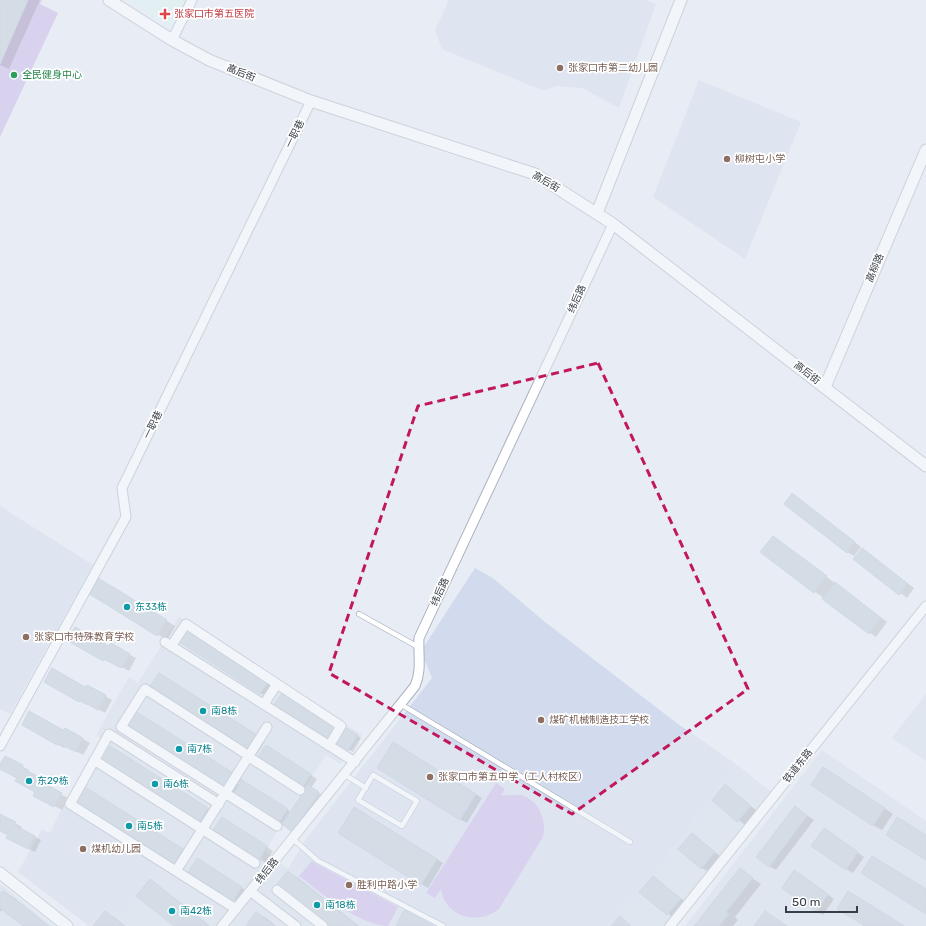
<svg xmlns="http://www.w3.org/2000/svg" width="926" height="926" font-family="Rubik,'Noto Sans SC',sans-serif">
<style>
.residential{fill:#d6dde8}
.education{fill:#d2dbed}
.medical{fill:#dcf3f4}
.green{fill:#c6b1e8}
.shadow{fill:#0003}
.building{fill:#bdc9d6;stroke:#b1bfd0}
.lines{fill:none;stroke-linecap:round;stroke-linejoin:round}
.service-casing{stroke:#aab3c0;stroke-width:6}
.minor-casing{stroke:#aab3c0;stroke-width:11}
.tertiary-casing{stroke:#aab3c0;stroke-width:13}
.service{stroke:#fff;stroke-width:4.5}
.minor{stroke:#fff;stroke-width:9}
.tertiary{stroke:#fff;stroke-width:11}
.marked{fill:none;stroke:#c2185b;stroke-width:3;stroke-dasharray:8 5;stroke-linejoin:round}
.health-dot{fill:#e0444e;stroke:#fff;stroke-width:1.5}
.education-dot{fill:#8d6e63;stroke:#fff;stroke-width:1.5}
.leisure-dot{fill:#2e9e5b;stroke:#fff;stroke-width:1.5}
.culture-dot{fill:#0f9aa8;stroke:#fff;stroke-width:1.5}
.labels{text-anchor:middle;dominant-baseline:central;stroke-width:3.5;stroke-linejoin:round;paint-order:stroke}
.health-label{font-size:10px;fill:#be3a42;stroke:#fff;text-anchor:start}
.education-label{font-size:10px;fill:#785e54;stroke:#fff;text-anchor:start}
.street-label{font-size:10px;fill:#373e47;stroke:#fff}
.leisure-label{font-size:10px;fill:#27864d;stroke:#fff;text-anchor:start}
.culture-label{font-size:10px;fill:#0d838f;stroke:#fff;text-anchor:start}
</style>
<rect width="100%" height="100%" fill="#e8ecf4"/>
<path class="residential" d="M179,617L362,735L340,764L326,755L281,824L266,851L333,905L371,926H87L107,904L120,914L64,804L101,738L96,735L129,677L138,683Z
M926,694V761L892,738Z
M822,750L926,821V926H685Z
M736,764L771,792L664,926H605L656,869Z
M0,884L54,926H0Z"/>
<path class="education" d="M449,0H645L656,4L619,108L582,88L556,86L544,91L442,49L435,30Z
M699,80L801,122L745,259L653,197Z
M0,506L93,565L10,714L0,709Z
M475,568L493,578L545,622L678,724L736,764L656,869L605,926H371L333,905L288,869L306,839L432,678L421,651Z
M64,804L159,865L120,914L107,904L88,925L18,872L42,829L50,833Z"/>
<path class="medical" d="M127,0H186L173,28Z"/>
<path class="green" d="M0,0H42L40,4L58,13L0,137Z
M496,783L505,789L501,795C507,796 514,794 520,795C539,799 547,820 543,837L499,909C478,926 445,917 441,889L435,898L426,893Z
M312,861L318,865L398,907L388,926C361,926 321,893 299,876Z"/>
<path class="shadow" d="M0,0H40L9,69L0,65Z
M793,495L861,547L854,556L847,552Z
M773,537L887,622L876,637L762,552Z
M862,549L914,588L907,598L855,558Z
M107,584L175,626L167,640L90,593Z
M69,640L110,647L111,645L136,658L129,671L112,662L111,663Z
M179,641L278,686L270,699Z
M168,680L265,741L257,754L151,688Z
M45,682L86,689L87,686L112,700L105,713L88,703L87,705Z
M145,718L242,779L238,784L249,785L291,812L307,789L303,787L273,750L317,779L311,788L325,797L299,835L224,787Z
M23,725L64,731L65,729L90,743L83,755L66,746L64,748Z
M344,727L361,738L353,752L331,740Z
M400,747L482,798L467,823L460,819Z
M120,753L217,814L208,827L199,822Z
M5,757L29,770L28,773L49,784L47,787L68,798L62,810L41,799L37,791L0,768Z
M833,774L893,814L882,830L873,825Z
M726,786L757,811L745,825L713,800Z
M95,794L192,855L183,868L174,863Z
M795,807L814,820L776,870L769,866Z
M361,812L443,863L428,888L421,884Z
M0,815L22,827L21,829L41,840L35,852L14,842L9,835L0,830Z
M229,822L273,851L266,863L259,859Z
M831,833L864,857L853,873L846,869Z
M692,834L721,857L709,872L702,868Z
M204,863L248,892L241,904L190,871Z
M740,870L761,884L735,917L738,920L733,926H695Z
M288,872L297,877L359,926H331Z
M801,875L834,899L823,915L816,911Z
M653,877L687,903L674,918L641,892Z
M150,880L159,886L210,926H176Z
M0,892L2,894L4,892L13,897L49,926H24L3,909L0,912Z
M105,912L114,917L125,926H94Z
M257,913L266,918L276,926H248Z"/>
<path class="building" d="M0,0H28L0,64Z
M792,493L855,542L847,553L784,504Z
M773,536L827,576L814,593L760,552Z
M862,548L908,584L899,595L853,559Z
M98,578L167,620L157,636L88,593Z
M835,582L881,618L869,634L822,599Z
M187,626L270,679L260,694L178,641Z
M75,627L109,646L111,643L130,654L121,668L104,659L103,661L68,641Z
M52,668L85,687L87,685L106,695L98,710L80,700L79,702L44,682Z
M159,673L257,735L247,750L149,688Z
M282,693L338,728L331,741L274,705Z
M29,711L63,730L65,728L83,738L76,752L58,743L57,745L22,725Z
M135,711L233,773L224,788L126,726Z
M343,726L358,735L348,750L334,741Z
M393,742L476,794L460,820L377,768Z
M266,745L311,774L302,788L257,758Z
M110,746L208,808L199,823L101,761Z
M5,756L23,765L22,768L43,779L41,782L62,793L54,807L33,796L35,792L15,781L17,778L0,769V764Z
M823,767L885,808L873,826L811,785Z
M242,780L288,809L279,822L234,793Z
M725,784L751,806L737,822L712,800Z
M308,785L319,792L292,832L282,824Z
M85,787L183,849L174,864L76,802Z
M795,806L807,816L769,867L756,857Z
M354,807L437,859L421,885L338,833Z
M0,814L16,822L14,825L35,836L28,849L6,838L8,835L0,831Z
M222,817L267,846L259,860L213,830Z
M897,817L926,835V860L886,835Z
M824,828L858,852L846,870L811,846Z
M692,833L715,852L701,869L678,849Z
M872,856L926,889V914L861,873Z
M197,858L242,887L233,901L188,872Z
M740,868L753,878L726,912L729,914L719,926H694Z
M794,870L828,894L816,912L782,888Z
M288,871L358,926H330L277,884Z
M653,876L681,899L667,915L639,892Z
M150,879L209,926H174L136,896Z
M4,891L48,926H23L0,908V893Z
M848,891L904,926H865L837,909Z
M404,910L434,926H396Z
M105,911L124,926H93Z
M765,911L787,926H754Z
M256,912L275,926H246Z
M620,916L631,926H611Z"/>
<g class="lines">
<defs>
<path id="service" d="M359,614L418,647
M402,705L630,842
M345,775L366,788
M373,775L417,801L402,826L358,800Z
M293,839L318,861L443,926"/>
<path id="minor" d="M172,40L192,0
M165,642L355,762
M171,646L186,624L341,726L329,746
M264,704L277,684
M0,746L126,517L122,488L311,101
M243,752L145,689L121,727L277,826
M249,757L300,790
M94,760L255,863
M219,804L109,734L70,804L236,909
M176,871L267,727
M277,890L323,926
M250,891L296,926
M222,926L415,686C422,670 418,655 419,638L613,224
M670,926L926,606"/>
<path id="tertiary" d="M109,0L172,40L209,60L311,101L535,174L613,224L926,466
M597,213L681,0
M825,387L926,150
M0,873L67,926"/>
</defs>
<use href="#service" class="service-casing"/>
<use href="#minor" class="minor-casing"/>
<use href="#tertiary" class="tertiary-casing"/>
<use href="#service" class="service"/>
<use href="#minor" class="minor"/>
<use href="#tertiary" class="tertiary"/>
</g>
<path d="M0 0H926V926H0ZM598,363L748,689L572,814L329,673L418,406Z" fill="#e8ecf4" fill-opacity=".55" fill-rule="evenodd"/>
<path class="marked" d="M598,363L748,689L572,814L329,673L418,406Z"/>
<path class="health-dot" d="M163 8h4v4h4v4h-4v4h-4v-4h-4v-4h4z"/>
<g class="education-dot">
<circle cx="560" cy="68" r="4"/>
<circle cx="727" cy="159" r="4"/>
<circle cx="26" cy="637" r="4"/>
<circle cx="541" cy="720" r="4"/>
<circle cx="430" cy="777" r="4"/>
<circle cx="83" cy="849" r="4"/>
<circle cx="349" cy="885" r="4"/>
</g>
<circle class="leisure-dot" cx="14" cy="75" r="4"/>
<g class="culture-dot">
<circle cx="127" cy="607" r="4"/>
<circle cx="203" cy="711" r="4"/>
<circle cx="179" cy="749" r="4"/>
<circle cx="29" cy="781" r="4"/>
<circle cx="155" cy="784" r="4"/>
<circle cx="129" cy="826" r="4"/>
<circle cx="317" cy="905" r="4"/>
<circle cx="172" cy="911" r="4"/>
</g>
<g class="labels">
<g class="health-label">
<text x="174" y="14">张家口市第五医院</text>
</g>
<g class="education-label">
<text x="568" y="68">张家口市第二幼儿园</text>
<text x="735" y="159">柳树屯小学</text>
<text x="34" y="637">张家口市特殊教育学校</text>
<text x="549" y="720">煤矿机械制造技工学校</text>
<text x="438" y="777">张家口市第五中学（工人村校区）</text>
<text x="91" y="849">煤机幼儿园</text>
<text x="357" y="885">胜利中路小学</text>
</g>
<g class="street-label">
<text transform="translate(241 73) rotate(22)">高后街</text>
<text transform="translate(295 134) rotate(-64)">一职巷</text>
<text transform="translate(546 182) rotate(30)">高后街</text>
<text transform="translate(875 268) rotate(-67)">高柳路</text>
<text transform="translate(577 299) rotate(-65)">纬后路</text>
<text transform="translate(807 373) rotate(38)">高后街</text>
<text transform="translate(153 425) rotate(-64)">一职巷</text>
<text transform="translate(440 592) rotate(-65)">纬后路</text>
<text transform="translate(798 766) rotate(-51)">铁道东路</text>
<text transform="translate(267 871) rotate(-51)">纬后路</text>
</g>
<g class="leisure-label">
<text x="22" y="75">全民健身中心</text>
</g>
<g class="culture-label">
<text x="135" y="607">东33栋</text>
<text x="211" y="711">南8栋</text>
<text x="187" y="749">南7栋</text>
<text x="37" y="781">东29栋</text>
<text x="163" y="784">南6栋</text>
<text x="137" y="826">南5栋</text>
<text x="325" y="905">南18栋</text>
<text x="180" y="911">南42栋</text>
</g>
</g>
<path d="M786 906v6h71v-6" fill="none" stroke="#373e47" stroke-width="2"/>
<text x="792" y="906" font-size="12" fill="#373e47" stroke="#ffffff" stroke-width="3" paint-order="stroke">50 m</text>
</svg>
